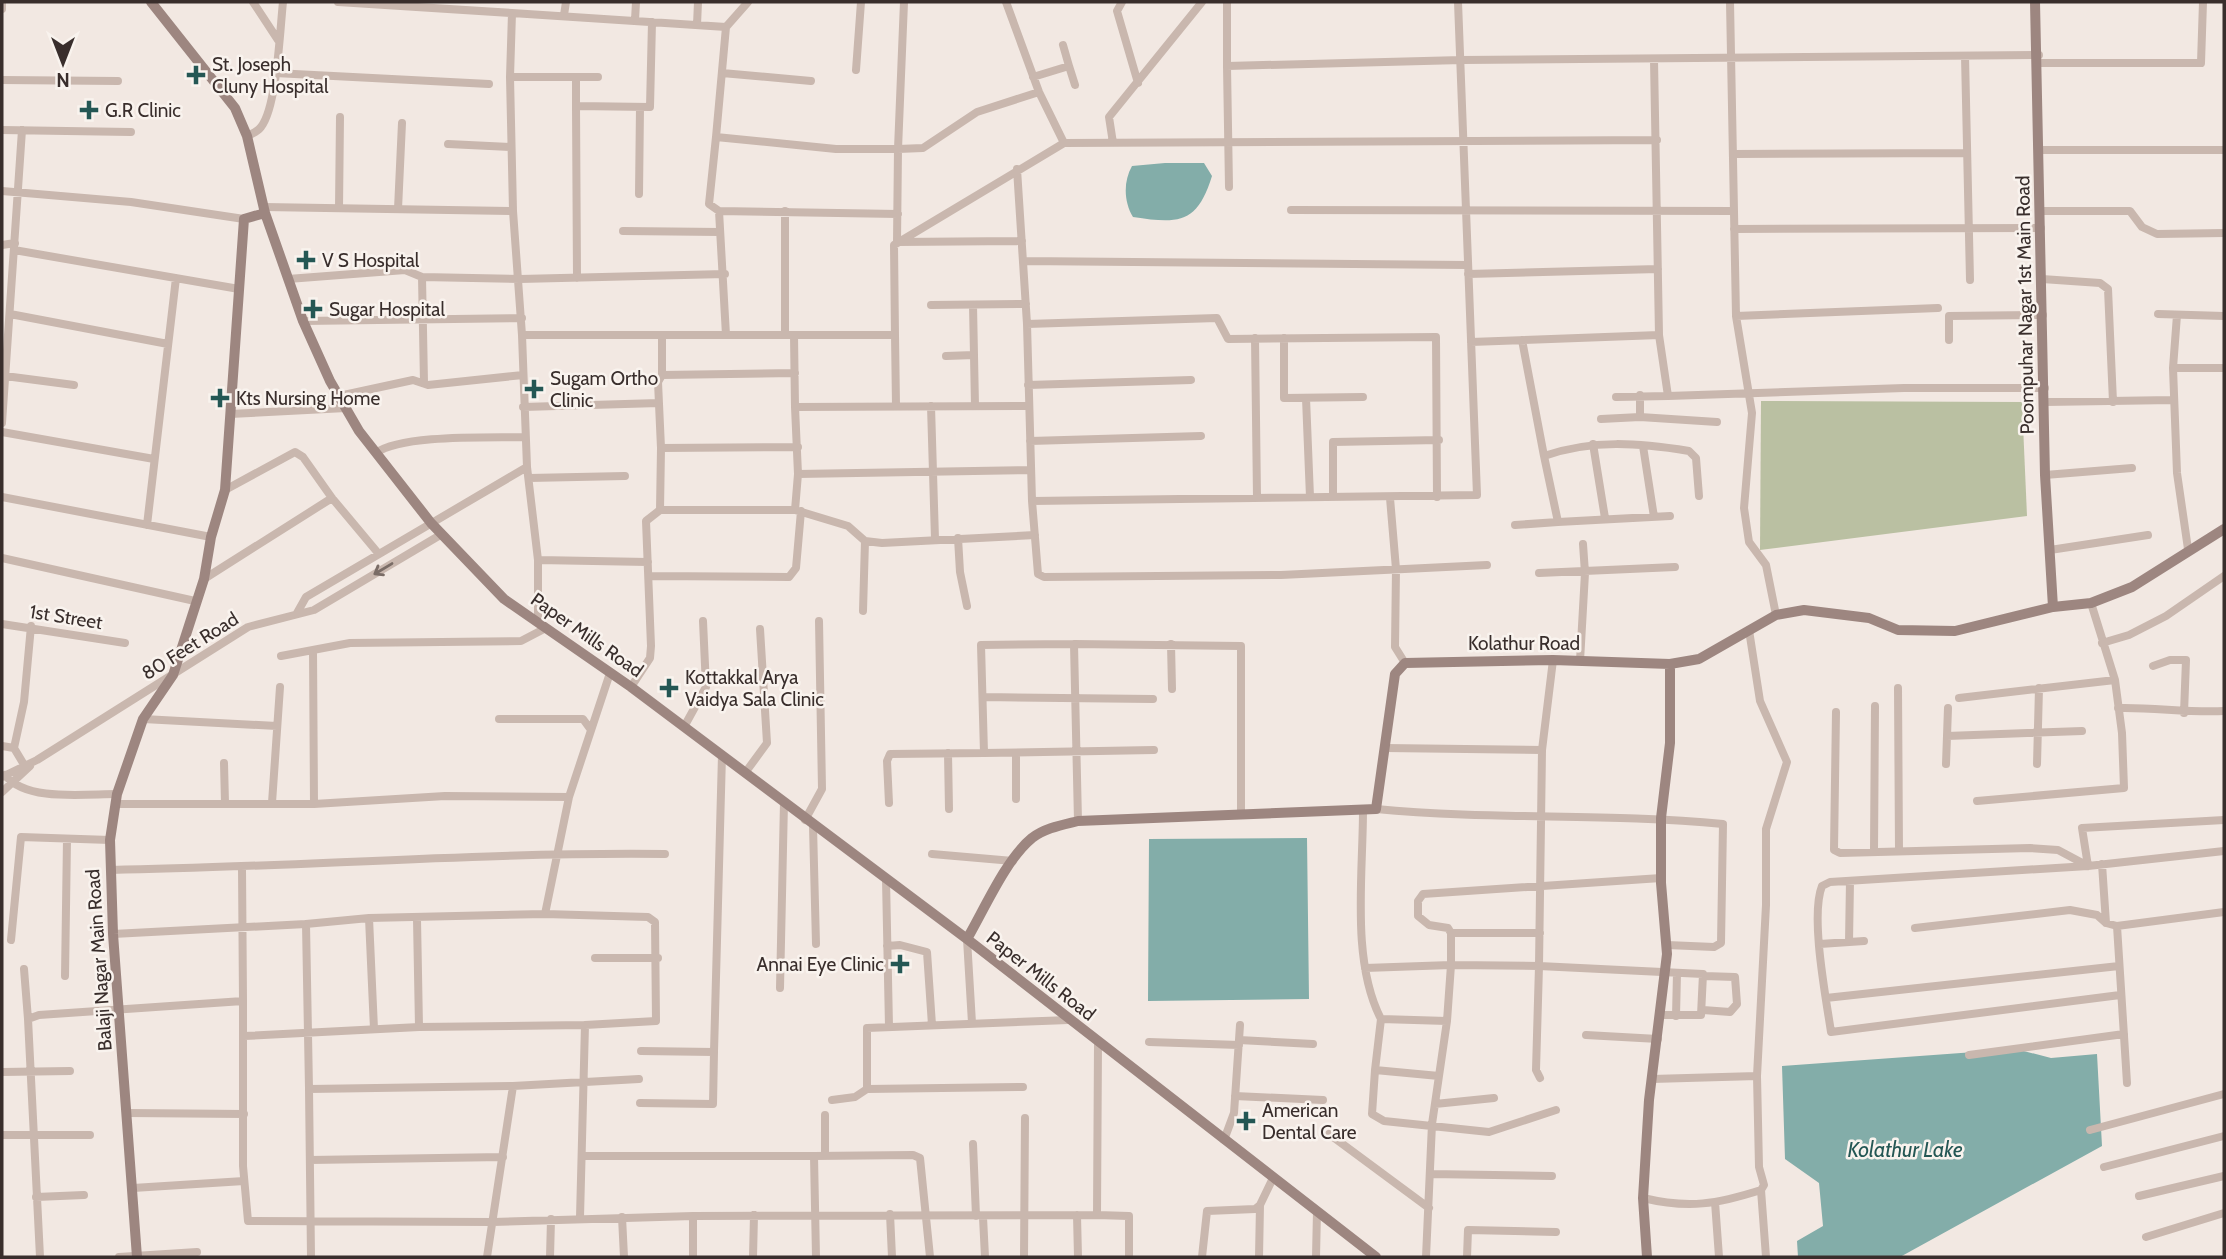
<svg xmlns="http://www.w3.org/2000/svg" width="2226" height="1259" font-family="Cabin,sans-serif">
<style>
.green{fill:#bac0a2}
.water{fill:#83ada9}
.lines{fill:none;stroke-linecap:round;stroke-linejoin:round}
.street{stroke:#c9b7ae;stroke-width:8}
.secondary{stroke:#9d8680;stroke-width:10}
.oneway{stroke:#7a6c66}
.poi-dot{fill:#245754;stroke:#f9f3ee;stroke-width:2.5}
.labels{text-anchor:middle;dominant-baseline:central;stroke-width:5;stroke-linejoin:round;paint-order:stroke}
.poi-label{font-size:19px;fill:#392e2c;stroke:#f9f3ee;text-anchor:start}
.street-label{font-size:19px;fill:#392e2c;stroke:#f9f3ee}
.water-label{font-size:21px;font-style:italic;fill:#245754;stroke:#f9f3ee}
</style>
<rect width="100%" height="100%" fill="#f2e8e2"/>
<path class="green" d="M1761,401L2022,402L2027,516L1760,550Z"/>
<path class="water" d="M1165,163H1204L1212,176C1197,224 1179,224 1133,217C1124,202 1123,182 1132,166Z
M1307,838L1309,999L1148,1001L1149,839Z
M2016,1049L2051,1058L2097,1054L2102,1146L1900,1257H1798L1797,1241L1823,1226L1819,1183L1785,1159L1782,1066Z"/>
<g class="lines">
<path class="street" d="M253,2L278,40
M338,2L512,13
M904,2L898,149L923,148L977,112L1039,92
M1006,2L1039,92L1064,143
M1122,2L1117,11L1138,83
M1227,2V66L1462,60L2039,55
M1730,2L1736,316L1752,413L1744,508L1749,542L1766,565L1776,615
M2,9V2
M564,15L566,2
M635,20L636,2
M697,25L698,2
M1063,45L1069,66
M1965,56L1970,280
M1654,60L1659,335L1668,396L1904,388H2045
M2039,63H2201L2203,2
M1227,66L1229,187
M856,70L861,2
M275,73L489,84
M722,73L811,81
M510,77H576V106L650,107L652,22
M576,77H598
M1033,77L1069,66L1075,85
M2,80L118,81
M576,106L577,278
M2,130L131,132
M247,136C252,134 258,131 261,127C277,107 280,29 283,2
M716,137L726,27
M1113,143L1109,117L1202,2
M448,144L511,147
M2040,150H2224
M1733,154L1966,153
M1017,169L1027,324L1032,501L1038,574L1044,577L1281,575L1487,565
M2,191L131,202L244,219
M639,194L640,107
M264,207L513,211
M339,208L340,117
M398,209L402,123
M1291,210L1734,211
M719,211L726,335
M785,211V335
M2041,211H2130L2142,227L2157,234L2224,233
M898,214L719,211L709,204L716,137L836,149H898L897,242L1022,241
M1734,229L2041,228
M623,231L720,232
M2,245L15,243
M14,250L239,289
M1023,261L1467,265
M1468,274L1658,269
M422,277L424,383
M288,279L405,270L422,277L520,279L725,274
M2042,279L2100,283L2108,289L2113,402
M931,305L1026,304
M973,305L975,406
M10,314L168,344
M2158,314L2224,316
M1736,316L1938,308
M303,321L522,318
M1027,324L1217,318L1228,339L1436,337L1437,497
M522,335L513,211L510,77L512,13L726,27L748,2
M662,335V375
M794,335L795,407
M895,335L896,406
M1255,338L1257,498
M1284,338V398L1363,397
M1522,340L1544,456
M1949,340V316L2043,315
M1471,342L1659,335
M946,356L974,355
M2173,368L2177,315
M5,376L74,385
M1028,385L1191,380
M1640,395V417L1717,422
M339,396L413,380L428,385L523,375
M1616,397L1668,396
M1306,398L1310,497
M2045,402L2173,400
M931,406L935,539
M523,407L659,403
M230,414L346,408
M1601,419L1640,417
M2,423L22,130
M2,432L154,459
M1030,441L1201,436
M1593,444L1605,518
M1643,446L1654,517
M661,448L658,382L662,375L795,373
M376,453C402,434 491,438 525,437
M527,467L538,560L648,562
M798,474L795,407L1029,406
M2045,475L2132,468
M529,478L625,476
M225,490L295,452L303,457L332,498L378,553
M2,497L211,537
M1333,497V442L1439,440
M1390,498L1396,569L1395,647L1405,663
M1032,501L1477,495L1458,2
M660,510L661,448L798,447
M795,510L798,474L1031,470
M1670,516L1558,522L1544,456C1593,439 1639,443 1689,451L1696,458L1699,496
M147,525L176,278
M1515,525L1558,522
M958,538L960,572L967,606
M2188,549L2177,473L2173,368H2224
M2050,550L2148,535
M2,558L195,601
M1539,573L1675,567
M649,576L789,577L796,568L801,511
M204,579L332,498
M863,611L865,541
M297,613L306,597L527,467L522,335H895L894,245L1064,143L1657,140
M538,621V560
M2,624L125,643
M2102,643L2129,635L2166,616L2224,576
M1171,644L1172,689
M313,650L314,804
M281,656L350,643L521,641L544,629
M1580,661L1585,573L1583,544
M2153,666L2170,660H2186L2184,713
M631,687L650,658L651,646L646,521L660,510H795L848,526L865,541L882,543L1035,535
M1898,688L1899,851
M984,697L1153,699
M1959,698L2115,680
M2118,708C2154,707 2188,713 2224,711
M1836,712L1834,850L1840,853L2030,848L2058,850L2088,866
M143,719L277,726
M499,719H583L591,730
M684,727L706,687L703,621
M1947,736L2082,731
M2,746L14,748L26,768
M14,748L24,702L31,626
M1385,748L1542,750
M948,753L949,809
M984,753L1154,750
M224,763L225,803
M1946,764L1948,708
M2037,764L2039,688
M745,773L767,743L760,629
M5,775C26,802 85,794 117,794
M2,777L37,760L248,627L314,610L442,534
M2,792L30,766
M1016,799V753
M1977,801L2124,788L2122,733L2115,680L2091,603
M272,803L280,687
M889,803L887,761L890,754L984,753L981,645L1074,644
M116,804H314L445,796L569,797
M1376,809C1491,820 1608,813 1723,824L1721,943L1714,947L1667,945
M1363,810C1363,875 1351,961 1381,1019L1447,1021L1451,965L1539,966L1542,750L1553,660
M805,820L822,789L819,621
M1078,821L1074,644L1241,646V815
M813,826L816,944
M1874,852L1875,706
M932,854L1013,861
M2102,864L2106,923
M2088,866L2082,828L2224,820
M242,868L243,1001
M111,870C296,867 480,852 665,854
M886,879L889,1027
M545,914L648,917L655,922L656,1021L585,1025
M369,918L374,1029
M417,919L419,1027
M2117,926L2127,1083
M1915,928L2070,910L2097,915L2106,923L2117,926L2224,912
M1451,933H1540
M113,934L306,924
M967,939L972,1023
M11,940L21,837L110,840
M1849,942L1850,881
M1820,944L1864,941
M887,946L900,945L927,952L932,1025
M595,958H658
M1365,968L1451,965V933L1448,928L1429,925L1418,916V901L1423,894L1661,878
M24,969L28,1019
M65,976L67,839
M780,988L784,802
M2120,995L1831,1032C1826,998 1810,916 1822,886L1830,882L2088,866L2224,851
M1826,998L2119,966
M1703,1010L1730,1012L1737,1004L1735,977L1704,976
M1676,1016L1677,973
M1586,1035L1658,1039
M244,1036L419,1027L585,1025L580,1217
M1239,1040L1313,1044
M1149,1042L1239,1045
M641,1051L714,1052L722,755
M1969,1055L2124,1034
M1375,1070L1381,1019
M2,1072L70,1071
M1439,1076L1375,1070L1372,1114L1384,1121L1489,1132L1556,1110
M1540,1078L1536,1070L1539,966L1703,974L1701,1015H1662
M1652,1079L1757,1076
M1023,1087L867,1089V1028L1068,1020
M309,1089L306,924L369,918L545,914L569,797L610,673
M1235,1096L1323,1100
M832,1100L855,1097L867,1089
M640,1103L713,1104L714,1052
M1435,1104L1494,1098
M128,1113L244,1114
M825,1115V1156
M2090,1130L2224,1094
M1329,1134L1429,1208
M2,1135H90
M1224,1140L1234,1113L1240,1025
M973,1144L976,1216
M584,1156H814L816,1257
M814,1156L913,1155L920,1158L930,1257
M310,1160L503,1157
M2104,1167L2224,1136
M1430,1174L1552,1176
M133,1188L244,1181
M1761,1190L1766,1257
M2139,1196L2224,1176
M36,1197L84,1195
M1643,1198C1689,1209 1717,1204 1761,1190L1764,1185L1759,1167L1757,1076L1766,905V829L1787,762L1760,701L1749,630
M1715,1202L1719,1257
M890,1214L892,1257
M1077,1215L1078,1257
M1097,1215L1129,1216V1257
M693,1216L1097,1215L1098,1043
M622,1217L624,1257
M983,1217L985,1257
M2146,1237L2224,1213
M40,1257L28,1019L39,1015L243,1001V1166L248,1221L493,1222L693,1216V1257
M119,1257L197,1252
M311,1257L309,1089L513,1086L639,1079
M487,1257L513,1086
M550,1257L551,1219
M753,1257L754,1215
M1024,1257L1025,1118
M1202,1257L1207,1211L1255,1209L1260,1205L1273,1178
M1259,1257L1260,1205
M1316,1257L1317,1211
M1426,1257L1432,1124L1447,1021
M1467,1257L1468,1230L1556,1232"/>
<path class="secondary" d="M151,2L235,108L247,136L265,213L303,321L330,381L359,431L431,523L504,599L631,687L967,939L1376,1257
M2035,2L2045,475L2053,607
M967,939C984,910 1006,859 1032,838C1045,828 1062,825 1078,821L1376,809L1395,674L1405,663L1553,660L1670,664L1699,659L1776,615L1804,610L1869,618L1898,630L1955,631L2053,607L2091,603L2132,587L2224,529
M137,1257L113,934L110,840L117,794L143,719L173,675L204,579L211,537L225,490L244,219L265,213
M1647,1257L1643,1198L1649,1100L1667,954L1661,883V818L1670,743V664"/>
</g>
<defs><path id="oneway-shaft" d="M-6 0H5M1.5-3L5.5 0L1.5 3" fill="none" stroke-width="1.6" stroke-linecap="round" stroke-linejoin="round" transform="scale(1.75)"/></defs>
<use class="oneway" href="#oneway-shaft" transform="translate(383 569) rotate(149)"/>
<g class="poi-dot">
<path d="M192.5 64.5h7v7h7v7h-7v7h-7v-7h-7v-7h7z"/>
<path d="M85.5 99.5h7v7h7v7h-7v7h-7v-7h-7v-7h7z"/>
<path d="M302.5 249.5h7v7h7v7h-7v7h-7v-7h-7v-7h7z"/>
<path d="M309.5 298.5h7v7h7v7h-7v7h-7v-7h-7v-7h7z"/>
<path d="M530.5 378.5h7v7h7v7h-7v7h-7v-7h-7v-7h7z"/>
<path d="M216.5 387.5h7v7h7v7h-7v7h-7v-7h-7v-7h7z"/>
<path d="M665.5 677.5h7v7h7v7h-7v7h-7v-7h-7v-7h7z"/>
<path d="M896.5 953.5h7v7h7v7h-7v7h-7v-7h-7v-7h7z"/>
<path d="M1242.5 1110.5h7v7h7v7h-7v7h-7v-7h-7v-7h7z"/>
</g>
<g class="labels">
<g class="poi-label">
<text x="212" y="64">St. Joseph<tspan x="212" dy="22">Cluny Hospital</tspan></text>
<text x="105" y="110">G.R Clinic</text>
<text x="322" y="260">V S Hospital</text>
<text x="329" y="309">Sugar Hospital</text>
<text x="550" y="378">Sugam Ortho<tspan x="550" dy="22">Clinic</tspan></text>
<text x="236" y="398">Kts Nursing Home</text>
<text x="685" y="677">Kottakkal Arya<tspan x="685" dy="22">Vaidya Sala Clinic</tspan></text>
<text x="884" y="964" text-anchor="end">Annai Eye Clinic</text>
<text x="1262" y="1110">American<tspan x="1262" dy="22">Dental Care</tspan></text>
</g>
<g class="street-label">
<text transform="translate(2025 305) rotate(-91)">Poompuhar Nagar 1st Main Road</text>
<text transform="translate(66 617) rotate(9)">1st Street</text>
<text transform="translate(587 635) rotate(35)">Paper Mills Road</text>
<text x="1524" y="643">Kolathur Road</text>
<text transform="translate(190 646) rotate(-32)">80 Feet Road</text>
<text transform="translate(99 960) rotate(-94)">Balaji Nagar Main Road</text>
<text transform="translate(1041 976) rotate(38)">Paper Mills Road</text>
</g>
<g class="water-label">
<text x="1905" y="1149">Kolathur Lake</text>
</g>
</g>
<rect width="2226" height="1259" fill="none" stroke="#392e2c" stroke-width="7"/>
<g transform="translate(63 63) rotate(180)" stroke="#f9f3ee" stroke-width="5" paint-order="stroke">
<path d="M0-5L12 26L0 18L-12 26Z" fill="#392e2c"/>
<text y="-10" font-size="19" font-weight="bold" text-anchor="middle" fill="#392e2c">N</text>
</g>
</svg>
